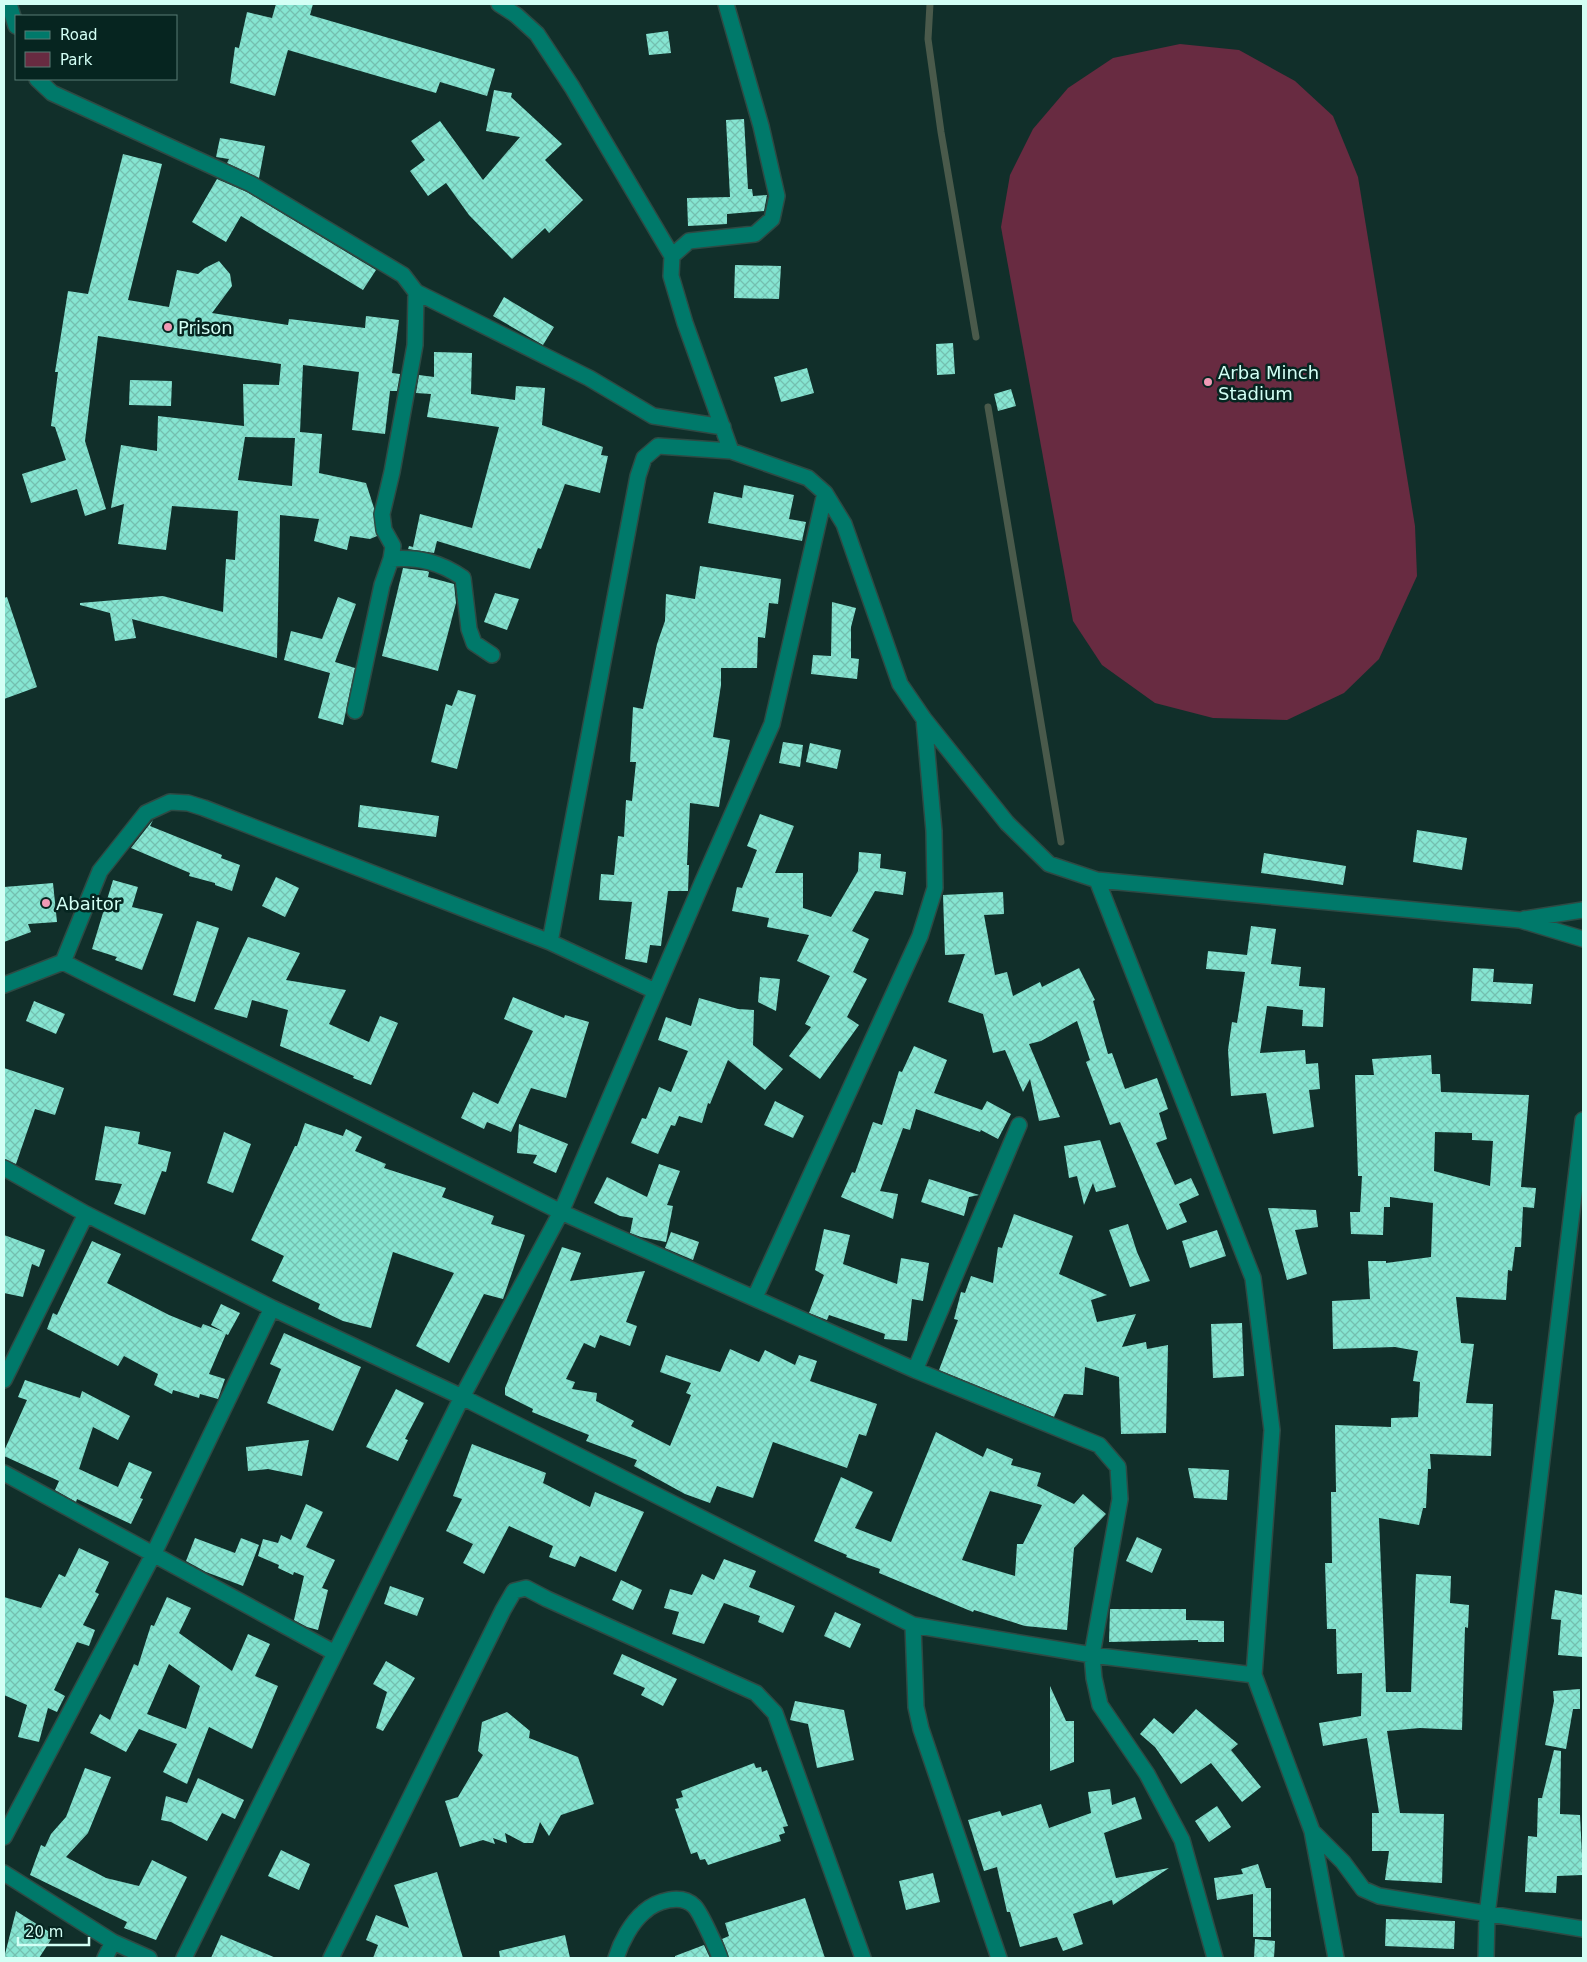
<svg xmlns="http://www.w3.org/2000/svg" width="1587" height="1962" font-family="'DejaVu Sans',sans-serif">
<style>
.park{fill:#682b41}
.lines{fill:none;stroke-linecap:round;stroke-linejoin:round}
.stream{stroke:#4a5a4b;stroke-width:7}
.building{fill:url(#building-cross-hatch);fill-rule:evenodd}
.minor-casing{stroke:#2e4a44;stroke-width:18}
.minor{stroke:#00796a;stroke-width:15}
.poi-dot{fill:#f09ab5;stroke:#062520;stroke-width:2}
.labels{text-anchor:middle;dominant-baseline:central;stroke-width:5;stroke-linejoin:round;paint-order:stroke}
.poi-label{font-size:18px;fill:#d3fff5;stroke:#062520;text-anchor:start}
</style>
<defs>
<pattern id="building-cross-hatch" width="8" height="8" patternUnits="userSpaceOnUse" patternTransform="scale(1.25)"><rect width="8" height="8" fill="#86e5d2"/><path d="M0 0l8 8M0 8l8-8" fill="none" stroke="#74bfb0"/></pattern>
</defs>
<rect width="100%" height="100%" fill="#112f2a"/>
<path class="park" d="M1180,44L1239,50L1295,81L1333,116L1358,177L1415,526L1417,576L1379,659L1344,693L1287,720L1213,718L1155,703L1102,665L1073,621L1001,227L1010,175L1033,129L1068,88L1113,58Z"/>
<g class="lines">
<path class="stream" d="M930,4L928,39L941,132L976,337
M988,407L1061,842"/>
</g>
<path class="building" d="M276,4H313L310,15L495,69L487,96L440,82L436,93L288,50L275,96L230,83L235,47L239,48L247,12L272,18Z
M668,31L671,53L649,55L646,34Z
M494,90L512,93L511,97L562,144L545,160L583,200L549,233L545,228L512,259L469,215L446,183L428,196L410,171L425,160L411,141L440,121L483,180L520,137L486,131Z
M744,119L748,189H752L753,196L767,195L764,211L727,214V224L688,226L687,198L730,197L726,120Z
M220,138L265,146L259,178L227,163L229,159L216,157Z
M123,154L162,164L128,300L169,307L177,270L198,274L205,268L219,261L230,274L232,286L212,313L288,325L289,319L365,328L366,316L399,320L392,373L400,374L397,391H390L385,434L352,430L359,372L303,365L300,432L322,434L319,473L366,483L374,508L377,536L370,539L350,536L347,550L314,541L319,519L280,515L277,658L132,619L136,638L115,641L110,613L80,605V603L163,596L223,612L226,559L235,560L238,511L172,506L166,550L118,544L124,504L111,508L121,445L157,451L158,416L244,426L243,384L279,385L281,364L98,336L85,441L106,509L85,516L77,489L31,503L22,474L66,460L55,427L51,426L58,372H55L68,291L88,294ZM245,437L295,438L292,486L238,480Z
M217,179L247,192L376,270L363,290L241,216L226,242L192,222Z
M735,265L781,266L779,299L734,298Z
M504,297L554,327L543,345L493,316Z
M953,343L955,374L937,375L936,344Z
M434,352L472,353L471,394L515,400L516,386L545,388L542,425L603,447L601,455L608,456L600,493L565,484L541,549L538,548L530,569L437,541L434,553L408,549L409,546L413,547L420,514L472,528L499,427L427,417L431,394L416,393L419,375L434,377Z
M807,368L814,393L781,402L774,377Z
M130,380L172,381L171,406L129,405Z
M1011,389L1016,406L998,411L994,394Z
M744,485L794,495L789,519L806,522L802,541L708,523L714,492L742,498Z
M700,566L781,579L778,604L769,603L765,638L758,637L757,668H721V685L713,737L730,740L719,807L690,803L687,865H689L688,891H668L661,946L650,945L647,963L625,959L632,902L599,900L601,874L614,875L618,836L624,837L626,800L632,801L636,762H630L633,707L643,709L657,644L665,621L666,594L695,599Z
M403,568L427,571L429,572L428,577L454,584L456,603L438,671L382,656Z
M495,593L519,599L507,630L484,622Z
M7,597L37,687L4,699V598Z
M338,597L356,604L335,662L355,668L343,725L318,718L330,673L284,660L291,631L322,639Z
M832,602L856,608L851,627V658L859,659L857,679L811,674L813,655L831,656Z
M458,690L476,695L457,769L431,762L446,704L452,706Z
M783,742L803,745L800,767L779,763Z
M810,743L841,750L837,769L806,762Z
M360,805L439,816L436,837L358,827Z
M760,814L794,826L775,873H803V908L831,917L858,871L859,852L881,854L880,868L906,872L903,895L875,891L852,931L869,939L853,972L867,979L847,1017L859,1025L820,1079L789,1056L811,1027L805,1024L830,976L797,961L809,935L767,927L769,918L732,911L737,887L742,888L757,850L747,846Z
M153,820L150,826L222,855L221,858L240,865L232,891L215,885V883L189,876L190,873L131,848Z
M1417,830L1467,838L1462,870L1413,862Z
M1264,853L1346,866L1343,885L1261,873Z
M276,877L299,888L285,917L262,906Z
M113,880L138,887L132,907L163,914L142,970L115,960L117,957L92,949Z
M53,883L57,922L28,924L31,932L4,942V887Z
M1003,892L1004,914L984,915L995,975L1007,972L1013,996L1040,982L1042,987L1079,968L1095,1000L1093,1001L1108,1054L1112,1053L1125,1089L1157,1078L1168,1109L1159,1113L1167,1139L1156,1143L1175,1185L1191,1178L1199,1195L1179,1204L1187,1222L1167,1230L1120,1122L1110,1125L1086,1062L1090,1060L1077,1021L1041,1041L1029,1044L1060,1117L1039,1121L1030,1079L1023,1092L1005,1050L993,1053L983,1014L948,1002L965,954L945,955L943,895Z
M197,921L219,928L195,1002L173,995Z
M1251,926L1276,929L1271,964L1301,967L1299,986L1325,988L1323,1027L1302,1026L1303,1010L1267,1006L1260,1053L1305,1050L1306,1064L1318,1063L1320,1089L1309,1090L1314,1127L1273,1134L1266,1093L1231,1096L1228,1050L1232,1022L1237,1023L1245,972L1206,969L1208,951L1247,955Z
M248,937L300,953L286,980L346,990L329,1024L369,1042L380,1016L398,1023L371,1085L353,1078L354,1076L280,1046L288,1010L252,1000L247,1018L214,1009Z
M1473,968L1494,969L1493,982L1533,984L1531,1004L1471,1001Z
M760,977L780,979L776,1011L758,1002Z
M513,997L564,1018L565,1015L589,1022L566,1098L531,1088L511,1132L487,1122L484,1129L461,1118L473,1092L498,1104L533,1031L504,1019Z
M699,998L738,1009L754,1010L753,1045L783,1069L765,1090L728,1060L710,1104L708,1103L702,1123L679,1116L675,1126L671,1125L658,1154L631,1143L642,1118L646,1119L659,1087L671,1092L688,1051L658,1040L666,1017L691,1026Z
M34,1001L65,1014L56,1034L26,1021Z
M914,1046L947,1060L934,1093L982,1110L987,1101L1011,1114L998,1139L981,1130L980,1132L916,1109L910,1130L903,1128L880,1191L898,1194L893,1219L841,1197L852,1172L855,1173L873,1122L882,1125L899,1071L902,1072Z
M1431,1055L1432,1074H1440L1441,1092L1529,1095L1521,1187L1536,1188L1534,1208L1523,1207L1521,1247H1515L1512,1271L1508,1270L1506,1300L1456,1297L1461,1343L1474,1344L1466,1403L1493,1404L1491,1456L1430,1454L1431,1469H1428L1426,1508H1423L1419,1525L1379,1518L1386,1692H1411L1416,1574L1451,1576L1450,1603L1469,1605L1468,1628L1465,1627L1462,1730L1420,1728L1387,1731L1400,1813L1444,1814L1442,1883L1385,1880L1389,1851H1372V1813H1379L1367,1738L1323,1746L1319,1723L1361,1716L1362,1673L1337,1674L1336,1629H1327L1325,1563H1332L1331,1492H1336L1335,1425L1391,1427V1418L1418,1417L1420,1382L1413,1381L1418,1351L1395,1347L1333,1349L1332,1301L1370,1299L1368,1261H1386V1263L1431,1257L1433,1203L1390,1197V1207H1384L1383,1235L1351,1234L1350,1212H1360L1362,1176H1358L1355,1075H1374L1372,1059ZM1435,1132L1472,1133V1140L1493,1141L1490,1186L1434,1171Z
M4,1068L64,1088L55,1115L35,1109L16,1164L4,1159Z
M775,1101L804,1116L793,1138L764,1125Z
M305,1123L343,1136L346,1129L362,1137L355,1151L386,1164L384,1168L446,1188L442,1197L494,1216L491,1224L525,1235L503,1299L484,1294L449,1363L416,1346L454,1273L393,1252L371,1328L343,1321L318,1309L320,1304L272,1281L284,1256L251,1240L295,1146H297Z
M519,1124L568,1144L556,1173L533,1163L537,1155L517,1153Z
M105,1126L140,1132L138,1144L171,1152L166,1172L162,1171L145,1215L114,1204L122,1184L95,1180Z
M224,1132L251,1144L233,1193L207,1183Z
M1100,1140L1116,1187L1096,1192L1093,1183L1084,1205L1077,1176L1069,1178L1064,1146Z
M659,1164L680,1171L667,1205L673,1206L666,1242L641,1237L630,1233L633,1218L620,1216L594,1203L607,1177L647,1197Z
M929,1179L979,1195L969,1197L964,1216L921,1202Z
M1268,1208L1316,1210L1318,1227L1295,1230L1307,1274L1287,1280Z
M1014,1214L1073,1236L1059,1274L1107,1295L1091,1300L1097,1322L1136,1314L1122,1347L1146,1342L1147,1349L1168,1345L1166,1433L1121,1434L1119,1377L1085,1367L1083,1395L1064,1394L1054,1417L939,1370L958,1320L954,1319L961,1292L965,1293L971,1276L993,1283L998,1247L1002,1248Z
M1128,1224L1137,1252L1150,1281L1130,1287L1109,1230Z
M824,1229L850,1235L843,1264L897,1284L901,1258L929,1263L923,1301L912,1299L907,1341L884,1339L885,1334L829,1315L827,1320L809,1313L824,1275L815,1270Z
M1217,1230L1226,1256L1190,1268L1182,1241Z
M671,1232L699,1242L693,1260L665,1248Z
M4,1235L45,1250L39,1267L32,1264L23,1297L4,1293Z
M92,1241L121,1254L107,1283L169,1315L201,1328L203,1324L224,1332L211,1325L221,1304L240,1313L228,1335L226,1334L209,1374L225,1379L218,1399L200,1394L199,1398L173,1390L172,1394L154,1385L158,1374L124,1356L118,1366L47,1329L53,1313L57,1315Z
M562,1247L581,1253L570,1281L645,1271L626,1322L637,1326L630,1346L600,1335L595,1348L584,1343L566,1379L575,1382L572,1389L597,1393L596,1401L634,1421L631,1426L670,1446L691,1395L686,1393L691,1383L660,1372L666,1355L720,1372L730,1349L759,1362L765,1350L795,1365L799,1355L817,1361L810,1381L877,1404L866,1436L859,1434L847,1468L773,1442L753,1498L717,1486L710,1503L685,1494L634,1466L637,1460L586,1441L589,1435L532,1412L533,1409L505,1395V1388Z
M1242,1323L1244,1376L1213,1378L1211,1324Z
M284,1333L361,1367L333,1431L267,1403L281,1369L270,1364Z
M25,1380L80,1398L82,1391L130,1416L118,1440L93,1427L79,1469L118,1487L129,1462L152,1472L140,1498L143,1499L131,1524L77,1499L76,1502L55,1490L59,1481L4,1456V1451L27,1400L18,1397Z
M396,1389L424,1403L405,1439L408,1440L398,1461L366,1447Z
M936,1432L983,1457L987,1448L1013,1459L1011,1465L1041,1473L1037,1486L1074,1504L1083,1494L1106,1514L1074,1548L1067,1630L1025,1626L974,1610L973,1612L879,1573L880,1569L846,1557L847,1555L814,1541L841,1477L873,1492L855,1528L891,1542ZM990,1491L1042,1505L1023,1544H1017L1015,1576L962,1560Z
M309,1440L302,1476L268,1469L248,1471L246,1447Z
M472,1444L546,1473L543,1483L590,1507L595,1492L644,1512L616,1572L580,1556L575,1567L549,1557L553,1546L509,1526L484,1574L463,1563L473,1544L446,1531L462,1499L453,1496Z
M1188,1468L1229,1470L1227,1500L1194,1498Z
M306,1504L323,1512L306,1547L335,1560L322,1588L328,1590L318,1630L307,1627L294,1620L304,1576L294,1572L293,1575L278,1568L279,1565L258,1556L263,1539L278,1543L281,1535L291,1540Z
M1137,1537L1162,1549L1152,1573L1126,1561Z
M195,1538L235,1553L241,1538L259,1545L243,1586L206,1572L186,1561Z
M79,1548L109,1562L95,1592L99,1594L83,1625L95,1630L89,1646L77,1642L54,1690L65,1696L57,1712L48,1708L39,1742L18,1737L27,1705L4,1695V1597L41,1608L59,1574L65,1577Z
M724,1559L756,1571L749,1587L795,1606L783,1633L758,1622L760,1616L724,1603L704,1644L672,1634L679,1612L664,1608L670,1589L692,1595L702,1574L714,1580Z
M621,1580L642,1590L633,1610L612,1600Z
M390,1586L424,1598L417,1616L384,1604Z
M1555,1590L1583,1595V1657L1558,1655L1561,1620L1551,1619Z
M167,1597L191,1608L179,1633L232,1671L248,1634L270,1644L255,1676L278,1686L252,1749L209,1727L187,1784L163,1772L177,1744L139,1729L126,1752L90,1733L100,1714L110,1720L134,1664L138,1666L151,1625L154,1626ZM169,1664L200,1686L186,1729L147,1714Z
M1110,1609H1186V1620L1224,1621V1642H1198V1640L1109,1642Z
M835,1612L861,1624L850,1648L824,1636Z
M622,1654L677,1679L663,1706L641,1695L645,1688L613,1674Z
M386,1661L415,1678L383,1731L376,1728L387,1692L373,1684Z
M1050,1686L1066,1721H1074V1762L1050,1771Z
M1580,1689V1709H1573L1566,1749L1545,1745L1554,1701L1553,1691Z
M795,1701L844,1710L854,1760L817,1768L808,1724L790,1720Z
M1196,1709L1238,1744L1231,1750L1261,1787L1242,1802L1211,1763L1181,1784L1155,1747L1140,1734L1154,1718L1173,1734Z
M507,1712L530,1731L529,1738L578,1757L594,1804L561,1815L549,1836L540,1822L533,1843H524L505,1833L507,1843L493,1838L495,1844L483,1840L460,1847L445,1801L458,1797L483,1755L478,1751L482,1722Z
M1554,1750L1561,1751L1560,1814L1580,1815L1583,1875L1557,1876L1556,1893L1525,1892L1528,1836L1537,1837L1538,1798H1542Z
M754,1763L756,1768L761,1767L762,1772L767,1770L788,1826L783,1827L785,1833L779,1835L781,1841L708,1865L705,1859L700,1860L697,1852L691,1854L675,1809L679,1808L676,1799L683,1797L681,1791Z
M85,1768L111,1777L88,1833L66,1857L106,1878L139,1886L152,1860L187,1877L156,1940L124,1928L127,1922L30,1875L41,1845L45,1847L51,1834L66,1817Z
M198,1778L244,1800L235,1819L222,1813L207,1841L171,1822L161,1820L166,1796L187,1803Z
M1110,1789L1112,1805L1135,1797L1142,1819L1104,1833L1116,1878L1169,1868L1113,1905L1112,1900L1073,1914L1083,1944L1063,1951L1057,1937L1020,1947L1010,1912H1007L997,1867L984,1871L968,1820L1000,1811L1002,1816L1041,1804L1049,1828L1091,1813L1088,1792Z
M1217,1806L1231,1827L1209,1842L1195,1821Z
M281,1850L310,1864L299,1890L268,1876Z
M1258,1864L1266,1888H1271V1937H1253V1894L1217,1900L1214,1878L1243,1874L1241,1869Z
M437,1872L463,1958H373L378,1945L366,1940L376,1915L409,1928L394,1885Z
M933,1873L940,1902L906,1910L899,1881Z
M805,1898L825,1958H729L722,1939L729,1936L725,1923Z
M16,1911L54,1935L39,1958H4Z
M1386,1919L1455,1921L1454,1949L1385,1946Z
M221,1935L276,1958H211Z
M565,1935L570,1958H500L499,1951Z
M1255,1939L1275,1941L1274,1958H1254Z
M704,1945L710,1958H675V1956Z"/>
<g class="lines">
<defs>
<path id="minor" d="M9,4L16,26
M499,4L516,15L537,34L572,87L672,256L671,276L685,323L731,451
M37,79L52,93L251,184L403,275L416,292L415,345L392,472L382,514L384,530L393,546L391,559L382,585L355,711
M672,256L689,241L755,234L772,219L777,196L761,126L726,4
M416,292L589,378L653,416L723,427
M391,559C419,557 440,562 463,578L469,629L474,643L492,655
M1097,880L1253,1278L1272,1430L1254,1675L1312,1831L1336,1958
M1524,919L1583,910
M550,942L638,476L644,458L658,446L731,451L808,478L825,493L844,524L900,684L924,719L1007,823L1049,864L1097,880L1520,920L1583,939
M63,962L561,1212L915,1370L1099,1445L1118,1467L1120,1499L1092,1655L1094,1678L1100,1705L1147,1774L1182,1840L1215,1958
M4,985L63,962L100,871L146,813L170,802L188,803L204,808L550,942L655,991
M4,1168L86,1214L272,1308L462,1397L913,1625L1092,1655L1254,1675
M755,1297L920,936L935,888L934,831L924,719
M915,1370L1019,1125
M4,1380L86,1214
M4,1473L335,1653
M913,1625L916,1707L921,1729L999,1958
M1312,1831L1343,1862L1363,1889L1379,1896L1583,1929
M4,1837L153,1555L272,1308
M4,1873L113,1942L149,1958
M105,1958L113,1942
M184,1958L462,1397L561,1212L702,883L772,724L825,493
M331,1958L503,1610L514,1591L526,1588L547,1599L756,1693L775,1713L863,1958
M616,1958C621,1942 631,1923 644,1912C656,1901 681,1893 694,1906C700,1911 717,1949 720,1958
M1486,1958L1487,1915L1583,1120"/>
</defs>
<use href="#minor" class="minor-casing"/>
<use href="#minor" class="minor"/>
</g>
<g class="poi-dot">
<circle cx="168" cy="327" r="5"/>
<circle cx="1208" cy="382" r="5"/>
<circle cx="46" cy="903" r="5"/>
</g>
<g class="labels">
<g class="poi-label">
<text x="178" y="327">Prison</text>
<text x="1218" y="372">Arba Minch<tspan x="1218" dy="21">Stadium</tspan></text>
<text x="56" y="903">Abaitor</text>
</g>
</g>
<rect width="1587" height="1962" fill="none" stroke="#d3fff5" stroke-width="10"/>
<rect x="15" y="15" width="162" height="65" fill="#062520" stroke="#587c75"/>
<rect x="25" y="31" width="25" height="8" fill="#00796a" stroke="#587c75"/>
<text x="60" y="40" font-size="15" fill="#d3fff5">Road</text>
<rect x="25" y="52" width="25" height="15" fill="#682b41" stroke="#587c75"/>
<text x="60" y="65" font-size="15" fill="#d3fff5">Park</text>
<path d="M18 1937v8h71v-8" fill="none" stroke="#d3fff5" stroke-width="2.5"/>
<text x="25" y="1937" font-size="15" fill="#d3fff5" stroke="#062520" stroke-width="4" paint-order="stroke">20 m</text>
</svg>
